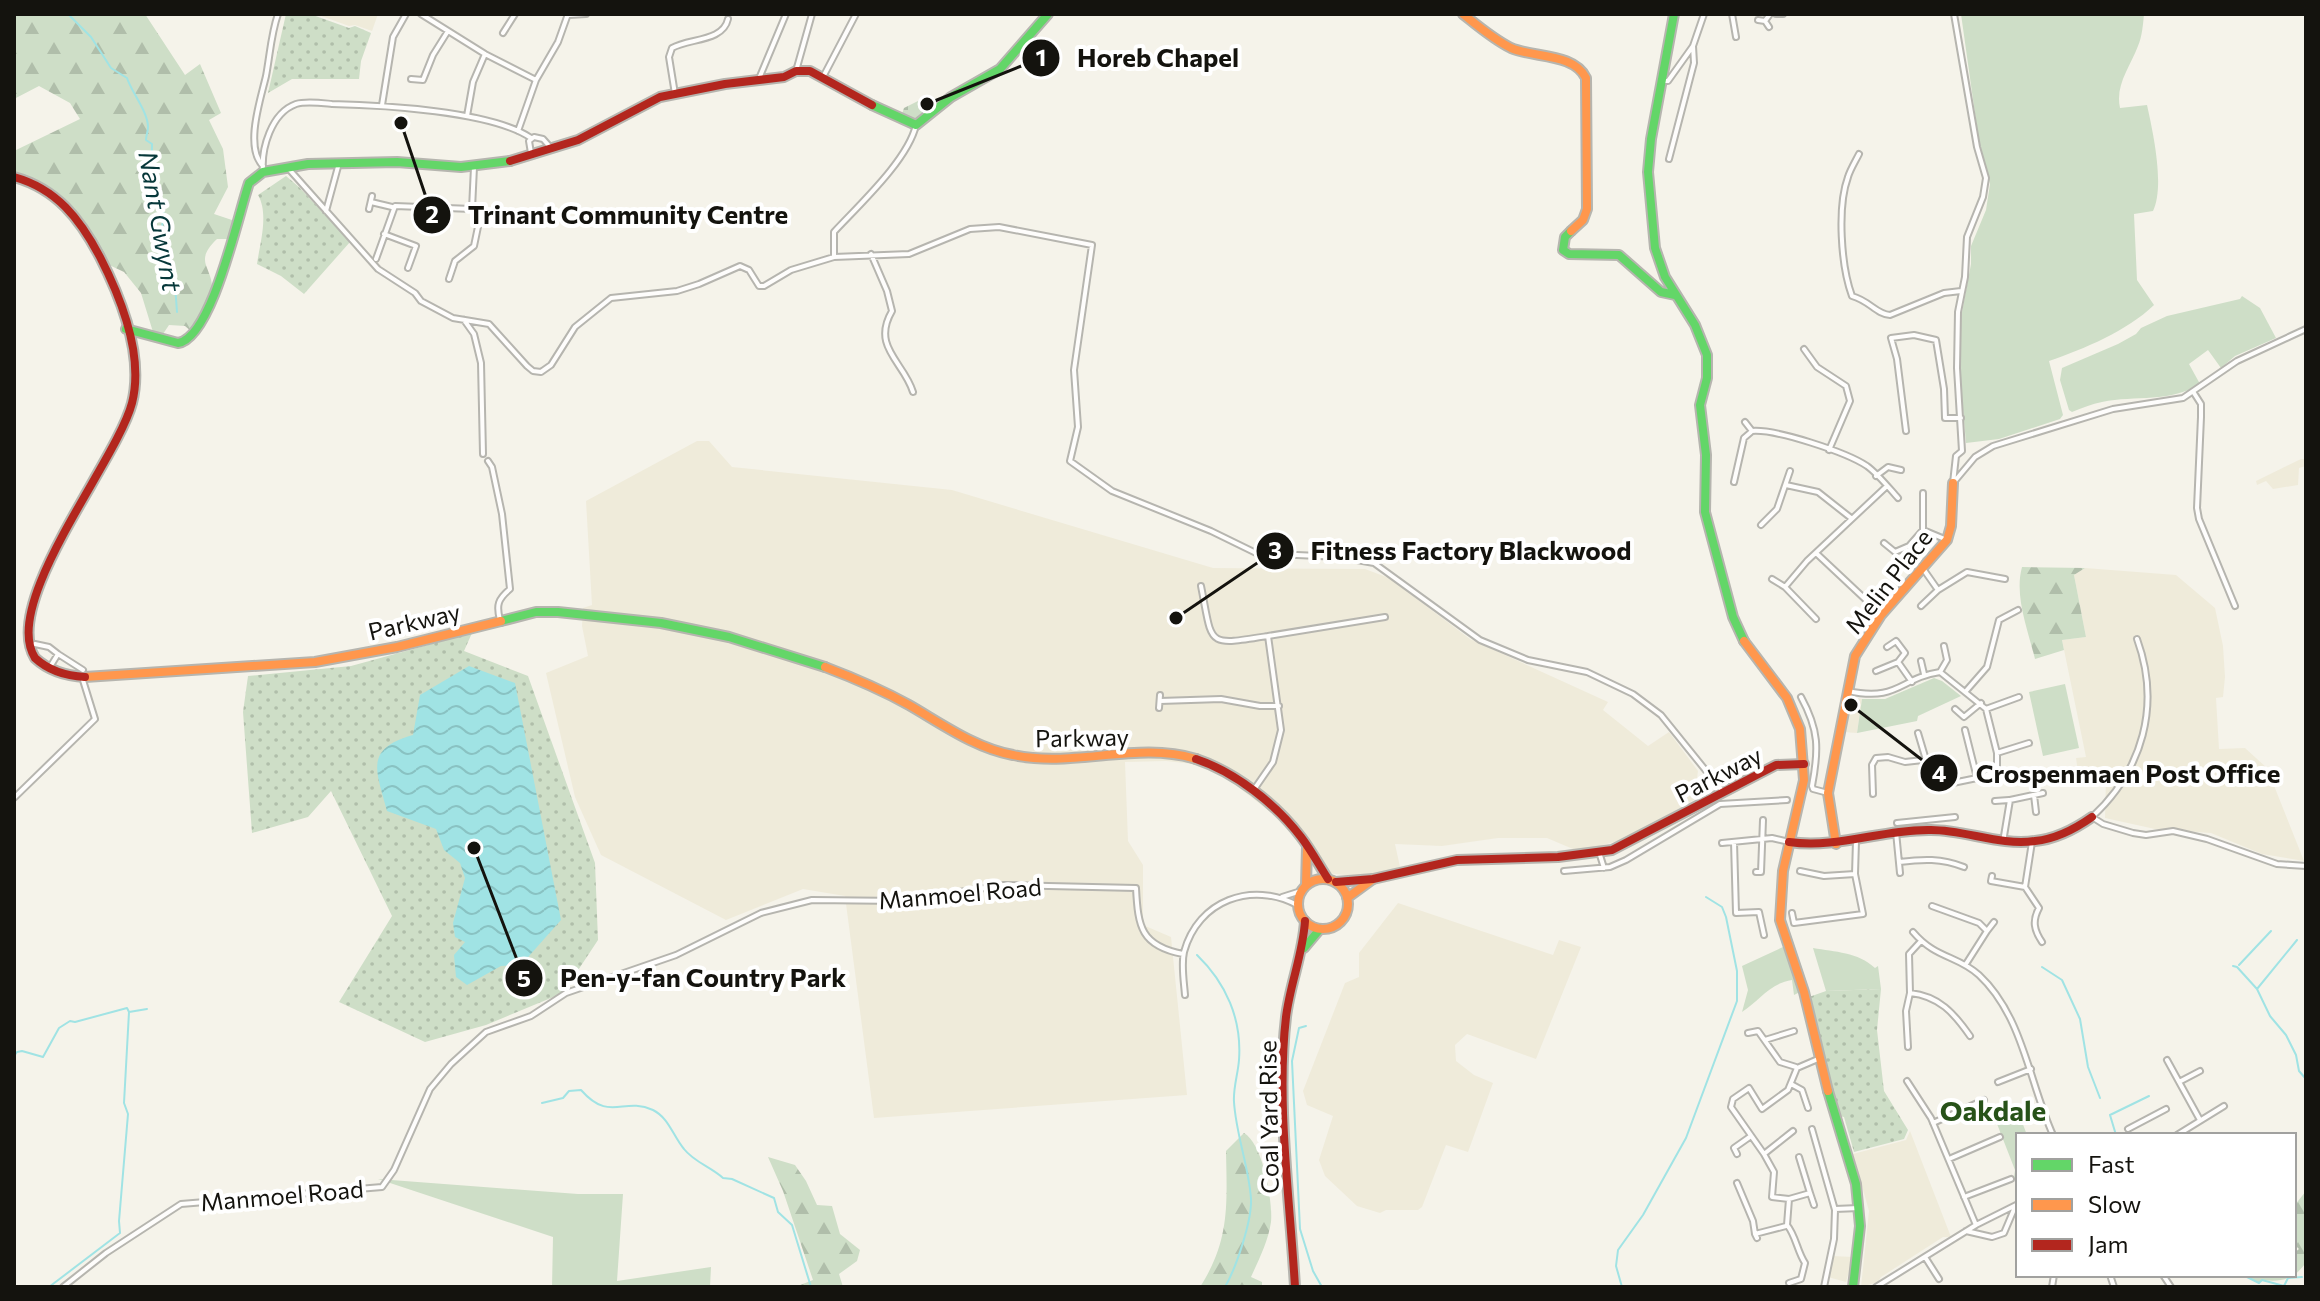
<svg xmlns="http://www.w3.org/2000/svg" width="2320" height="1301" font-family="Commissioner,sans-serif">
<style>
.built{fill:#efebda}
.grass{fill:#cedec7}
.forest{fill:url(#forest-firs)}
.cemetery{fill:url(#cemetery-stones)}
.park{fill:url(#park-dots)}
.water{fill:url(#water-waves)}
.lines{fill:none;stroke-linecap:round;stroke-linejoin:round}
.stream{stroke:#a0e3e4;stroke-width:2}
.street-casing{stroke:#b6b5af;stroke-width:8}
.fast-casing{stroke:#b6b5af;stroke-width:12}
.slow-casing{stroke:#b6b5af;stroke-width:12}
.jam-casing{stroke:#b6b5af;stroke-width:12}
.street{stroke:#fefdfc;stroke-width:4}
.fast{stroke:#63d668;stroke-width:8}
.slow{stroke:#ff974d;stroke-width:8}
.jam{stroke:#b3261e;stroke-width:8}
.labels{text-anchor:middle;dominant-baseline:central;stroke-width:8;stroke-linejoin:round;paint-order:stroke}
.street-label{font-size:24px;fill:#14130e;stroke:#fff}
.water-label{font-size:26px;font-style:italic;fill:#063739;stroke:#fff}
.quarter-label{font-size:28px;font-weight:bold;fill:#275219;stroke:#fff}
.leader{fill:none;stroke:#14130e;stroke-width:3}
.callout-dot{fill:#14130e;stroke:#fff;stroke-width:3}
.mark-label{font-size:24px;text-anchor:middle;font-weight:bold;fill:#fff}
.callout-label{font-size:26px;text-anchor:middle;font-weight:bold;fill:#14130e;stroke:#fff;stroke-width:8;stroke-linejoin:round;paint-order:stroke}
</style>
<defs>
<pattern id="forest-firs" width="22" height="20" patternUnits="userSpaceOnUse" patternTransform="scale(2)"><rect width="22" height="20" fill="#cedec7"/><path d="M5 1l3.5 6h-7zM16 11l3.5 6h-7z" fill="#b0beaa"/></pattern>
<pattern id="cemetery-stones" width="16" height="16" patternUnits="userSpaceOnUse" patternTransform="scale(2)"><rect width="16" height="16" fill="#cedec7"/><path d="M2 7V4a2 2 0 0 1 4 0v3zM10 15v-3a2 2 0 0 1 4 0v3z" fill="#b0beaa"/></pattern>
<pattern id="park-dots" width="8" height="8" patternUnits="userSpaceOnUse" patternTransform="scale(2)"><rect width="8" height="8" fill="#cedec7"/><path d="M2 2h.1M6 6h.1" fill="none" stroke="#b0beaa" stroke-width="1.8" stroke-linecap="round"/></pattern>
<pattern id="water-waves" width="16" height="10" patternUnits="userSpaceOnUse" patternTransform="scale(2)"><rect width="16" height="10" fill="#a0e3e4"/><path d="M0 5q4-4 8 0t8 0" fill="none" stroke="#89c2c2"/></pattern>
</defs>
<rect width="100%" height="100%" fill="#f5f3ea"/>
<path class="built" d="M316,14H378L372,31L355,25L349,26Z
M697,441H709L732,467L952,490L1213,568L1365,569L1389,578L1470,639L1608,702L1603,710L1648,746L1669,732L1698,771L1694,800L1627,838L1580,852L1547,838H1498L1442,846L1395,844L1400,867L1364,877L1326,873L1291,828L1211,766L1166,761L1125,762L1128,841L1143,865V925L1171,937L1187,1095L874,1118L845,896L803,889L726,920L601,855L575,797L546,673L588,656L582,626L583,608L592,605L586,501Z
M2301,459H2306V466L2299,468L2298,485L2273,489L2266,481L2257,485L2256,481Z
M2085,568L2176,575L2215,608L2223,646L2225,677L2223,697L2216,698L2219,749L2245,748L2267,768L2304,861L2262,854L2211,833L2155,829L2105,818L2106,779H2079L2076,758L2086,757L2062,640L2086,637L2074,575Z
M1850,697L1862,699L1857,733L1843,732Z
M1398,903L1553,955L1559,940L1581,947L1536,1059L1467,1034L1455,1045L1456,1061L1474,1075L1493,1083L1468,1152L1446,1145L1422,1207L1418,1210H1386L1380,1213L1357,1206L1325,1176L1319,1160L1333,1116L1307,1105L1303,1091L1345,983L1359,977V953Z
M1910,1131L1951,1237H1943L1881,1277L1878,1282L1861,1287L1869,1211L1853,1154L1906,1140Z
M1832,1256L1853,1257L1846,1282L1828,1277Z"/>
<path class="grass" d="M1961,14H2144C2143,25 2142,37 2138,46C2130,67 2115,85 2120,108L2147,105C2153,132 2165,186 2153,211L2134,214L2137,280L2154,305C2127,331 2084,349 2049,361L2063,415L2060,419L1999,439L1966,443L1960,375V323L1971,264V246L1986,210L1990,184L1979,142Z
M2242,296L2260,308L2276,338L2235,356L2221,368L2208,350L2189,364L2200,384C2170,403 2136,395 2102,402C2092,404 2082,408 2072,412L2069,410L2060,380L2062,368L2118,344L2136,334L2141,328L2167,316L2240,299Z
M1934,678L1942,681L1961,696L1918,716L1917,721L1857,733L1862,699H1885Z
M2065,684L2079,748L2043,756L2029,692Z
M1783,947L1800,992L1794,995L1792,980C1770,983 1759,1001 1742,1012L1748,990L1742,966Z
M1813,948C1835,952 1858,952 1875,968L1878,966L1881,989L1826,991Z
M2016,1106L2027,1135H2018V1177L2014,1178L2015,1170L1992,1111Z
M378,1179L578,1194H623L617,1281L711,1267L710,1287H552L553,1237Z"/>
<path class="forest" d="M14,14H145L185,75L200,64L221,113L209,120L223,149L228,187L214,214L235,221L229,239H217C192,263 214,266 212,292C210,306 200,321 193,333L185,326L169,325L163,334L153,332L141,293L124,272L105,263L70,206L58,194L32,178L14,174V151L80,119L70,103L39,86L14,99Z
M2022,567L2085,568L2074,575L2086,637L2062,640L2064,650L2035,659C2028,630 2014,596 2022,567Z
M1244,1133C1263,1144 1273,1201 1271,1222C1268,1242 1259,1259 1251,1277L1262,1282V1287H1200C1230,1240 1227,1205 1226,1151Z
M768,1157L795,1165L806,1181L817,1205L832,1206L840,1234L860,1250L857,1261L839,1274L843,1287H795L813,1280L783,1191Z
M2306,1191V1262C2296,1278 2282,1283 2263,1280L2259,1283L2245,1276L2294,1275V1253L2299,1249L2294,1244V1206Z"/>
<path class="cemetery" d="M920,100L923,102L920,106L925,111L914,121L902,114L904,108Z"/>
<path class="park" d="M286,14H310L349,28L355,26L371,33L361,61L359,79H292L268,93Z
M286,176L299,187L350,242L304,294L281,276L257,264C260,243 269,214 258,195Z
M472,633L464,651L528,676L595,863L598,940L563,993L486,1025L425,1042L339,1002L392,916L331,791L308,817L252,833L243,712L248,676L351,666Z
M1881,989L1877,1030L1884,1091L1908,1130L1904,1139L1854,1152L1844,1117L1839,1116L1809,997L1826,991Z"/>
<path class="water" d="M469,666L515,683L561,920L521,965L501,966L467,985L456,977L454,955L465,942L455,937L453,923L465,878L460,863L444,850L436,829L387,811C376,770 364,749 413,735L420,695Z"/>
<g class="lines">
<path class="stream" d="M68,14L91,37L111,68L127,78C132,93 148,112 148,127C148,131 146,136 146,140L152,144L151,187L164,214L161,234L172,264L171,276L175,285L177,312
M1197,955C1226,983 1242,1019 1239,1060C1238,1074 1233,1088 1234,1102C1236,1135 1249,1167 1251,1199C1252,1221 1236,1268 1225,1287
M2239,965L2271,931
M2233,966L2237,967L2257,989L2270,1016L2286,1035L2296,1055L2299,1071L2306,1079
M2042,967L2062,980L2080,1019L2088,1067L2100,1098
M2257,989L2297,940
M1306,1026L1299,1028L1292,1061L1300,1229L1313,1271L1322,1287
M14,1056L17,1052L22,1051L43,1057L59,1028L70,1021L75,1022L127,1008L129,1012L147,1009
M542,1103L563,1098L569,1091L581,1090C610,1123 623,1096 653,1110C669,1118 673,1136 684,1149C694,1162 711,1167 723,1178L732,1179L774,1198L778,1212L792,1225L811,1287
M2116,1135L2110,1115L2149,1096
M2245,1276L2259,1283L2262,1280L2284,1286L2288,1278L2302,1277
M49,1287L120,1233L119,1221L128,1114L124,1103L129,1012
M1622,1287L1616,1266L1618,1250L1643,1215L1686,1138L1737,1001V971L1726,917L1722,907L1706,897"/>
<defs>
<path id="street" d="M421,14L485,54L536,80
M1732,14L1736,37
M1776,14H1783
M569,15L586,14
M1758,20L1765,21L1769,27
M1765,21L1770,14
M503,33L515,14
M796,71L812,14
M411,79L423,80L433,55L448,31
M822,79L856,14
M758,81L786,14
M1661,81H1668L1693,46L1704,14
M675,94L669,57L672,48C689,38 723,42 728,19
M382,105L393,37L406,14
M467,116L473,82L485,54
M518,131L536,80L558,42L568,14
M531,153L529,141L534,137L543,139L551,148
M1859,154C1855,162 1850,170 1848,177C1837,207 1841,266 1852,296C1870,301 1876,314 1890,315L1944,293L1961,291
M1669,159L1694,63L1693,46
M263,166C244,147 261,98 266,76C270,55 271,34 278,14
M288,168L378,269L415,293L421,301L453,318L489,324L527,366L533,371L541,372L551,365L575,327L611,298L677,291L699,284L740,266L749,270L759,286H764L791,270L834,257L909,254L970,229L999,227L1092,245L1074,370L1078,427L1070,461L1112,491L1211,531L1256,553L1340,557L1374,563L1480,640L1528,660L1587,672L1633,694L1661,715L1724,793
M263,172C261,149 271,113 296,104C306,101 321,103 332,104C381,105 492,111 531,138
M371,202L392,207
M369,209L372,196
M326,211L339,163
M447,223L448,208
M384,234L416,246L408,268
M871,254L887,291L892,311C871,347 904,362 913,392
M834,257V232C859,205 908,160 916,125
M376,259L395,206L472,209L474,167
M449,279L455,261L474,246L479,222L472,209
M464,320L474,334L481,363L483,454
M1804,349L1817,367L1846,386L1850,401L1829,450
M2194,393L2201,404V417L2197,508L2199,519L2235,606
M1745,422L1752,431C1776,429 1846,452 1867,466C1878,474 1889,488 1898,498
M1906,431L1897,359L1891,338L1914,335L1936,340L1944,389L1945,418H1961
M488,461L492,467L502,514L510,589C498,599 496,605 500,620
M1876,476L1888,467L1901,470
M1734,482L1744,438L1751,432
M1954,482L1975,457L1993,446L2113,409L2183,398L2237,361L2306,329
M1953,483L1956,456L1962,451L1957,368L1958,312L1965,277L1967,237L1983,197L1986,178L1977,147L1954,14
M1786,485L1818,492L1851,518
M1923,493V530
M1761,525L1777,509L1790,471
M1884,543L1895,552L1909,546L1923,530L1947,540
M1816,553L1881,614
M1924,570L1938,590
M1772,579L1785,587
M1201,586C1213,646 1205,646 1268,636
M1921,606L1938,590L1967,572L2005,579
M1816,619L1785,587L1807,561L1887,486
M2137,639C2161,705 2143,770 2092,817L2103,824L2133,833L2146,835L2173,831L2207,839L2277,864L2306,866
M35,644L49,647L58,654L50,667
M1887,647L1896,641L1905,653L1898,662
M58,654L83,670
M1921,661L1924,674
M1876,671L1898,662L1912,682
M1940,672L1947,660L1944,646
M1848,691C1898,702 1900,678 1940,672L1986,709L1997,753V772L1977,778
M1966,691L1987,667L1999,620L2018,610
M1801,697C1819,730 1819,749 1812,786L1813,789L1828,793
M1160,701L1221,699L1260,706H1279
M1159,708L1160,695
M1955,709L1964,717L1981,703
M1986,709L2019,697
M1918,733L1932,780L1943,785L1977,778L1965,730
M1997,753L2029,743
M1253,791L1273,762L1281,730L1268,636L1385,617
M1873,794L1872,765L1876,758L1888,757L1905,762L1923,760
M2034,795L2036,812
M14,798L95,719L82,677
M1995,801L2009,800
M1897,823L1955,817
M1896,832L1900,873
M1734,842L1736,913L1759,912L1764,935
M2003,842L2010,800L2043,793
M2032,842L2025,887L2039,908C2032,921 2034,930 2042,942
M1722,843L1772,838L1789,842
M1599,852L1604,868
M1899,862C1923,859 1941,858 1964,867
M1564,871L1610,867L1626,860L1720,804L1787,800
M1800,871L1824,876L1855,874
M1756,872H1761L1763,820
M1992,876L1991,881L2025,887
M1282,897L1301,891
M1932,906L1979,923L1987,931L1966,964
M1792,913L1794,923L1863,914L1855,874L1856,841
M1987,931L1994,922
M1913,932C1936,959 1957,955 1979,975C2023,1016 2029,1082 2053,1135
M1910,993C1939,996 1954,1013 1970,1036
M1185,995C1184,982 1181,965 1184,952C1198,900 1252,881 1297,905
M1748,1033L1758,1031L1780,1062L1796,1067
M1765,1040L1794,1031
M1908,1047L1906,1011L1910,993L1909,954L1921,941
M2167,1060L2200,1120
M1907,1081L1931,1118L1976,1225
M1998,1082L2031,1069
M2179,1082L2200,1071
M1791,1084L1802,1090L1808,1108
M1933,1123L1984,1100
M1812,1129L1835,1210L1834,1239L1824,1287
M2128,1129L2166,1109
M2177,1135L2224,1106
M1737,1154L1734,1148L1751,1136
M1764,1154L1793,1131
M1949,1159L2000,1137
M1737,1183L1753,1221L1755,1234
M1810,1193L1814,1205
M1964,1197L2011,1179
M1789,1199L1810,1193L1799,1157
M1835,1209L1859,1208
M1787,1225L1789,1199L1772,1197L1774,1172L1764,1154L1731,1107L1733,1099L1749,1088L1762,1109L1788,1090L1797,1068L1818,1059
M1787,1225C1796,1236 1797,1251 1805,1263L1801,1279L1789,1283
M1966,1231L1992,1237L2004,1233L2015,1207
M1757,1238L1755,1234L1786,1226
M1925,1257L1939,1279
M2110,1275L2114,1287
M2163,1275L2171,1287
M63,1287L106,1253L181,1204L382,1187L394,1170L430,1089L451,1064L486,1032L531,1016L566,993L676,955L761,913L812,900L902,901L1004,885L1136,888C1138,927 1141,946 1183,954
M1876,1287L1976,1225L2018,1204
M2052,1287L2054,1275"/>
<path id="fast" d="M1674,14L1651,139L1648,172L1655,248L1665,277L1695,325L1707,355V378L1700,405L1706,455L1705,512L1733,617L1744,641
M872,105L916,125L951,97L1000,69L1048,14
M1571,231L1565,237L1563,250L1569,254L1619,255L1661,292L1675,295
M126,329L178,343C212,338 238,215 249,183L263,172L308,164L397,162L461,167L510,161
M501,621L536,612H558L661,623L729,637L825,667
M1304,948L1320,929
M1828,1091L1856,1184L1860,1226L1853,1287"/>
<path id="slow" d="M1463,14C1478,26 1493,39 1511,48C1534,58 1574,53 1586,78L1587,209L1583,220L1571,231
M1744,641L1787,698L1800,729L1804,780L1783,871L1780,920L1804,992L1828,1091
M825,667C854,678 882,690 909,705C942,724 975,748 1013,755C1074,768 1138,741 1196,759
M85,677L315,662L397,647L501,621
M1836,844L1828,793L1855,656L1881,615L1947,540L1951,526L1953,483
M1298 904a25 25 0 1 1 50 0a25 25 0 1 1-50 0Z
M1306,885L1307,848
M1347,898L1373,879"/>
<path id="jam" d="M510,161L578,140L660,97L725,84L784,77L796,71H810L872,105
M14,177C57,189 80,219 100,257C121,298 144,356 132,403C117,461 0,603 35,658C49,671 67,676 85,677
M1196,759C1235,772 1276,804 1301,837C1311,850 1319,865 1328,879
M1789,842C1838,849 1882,829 1931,830C1966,830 2000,846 2035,841C2056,839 2075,829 2092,817
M1336,882L1373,879L1457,860L1558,857L1612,850L1776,765L1804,764
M1295,1287C1290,1200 1276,1103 1286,1017C1290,984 1303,954 1305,921"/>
</defs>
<use href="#street" class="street-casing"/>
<use href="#fast" class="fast-casing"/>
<use href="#slow" class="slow-casing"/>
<use href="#jam" class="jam-casing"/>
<use href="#street" class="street"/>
<use href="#fast" class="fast"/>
<use href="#slow" class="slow"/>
<use href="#jam" class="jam"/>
</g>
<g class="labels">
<g class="street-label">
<text transform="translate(1888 581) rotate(-52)">Melin Place</text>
<text transform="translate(414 621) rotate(-13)">Parkway</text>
<text transform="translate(1082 737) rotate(-1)">Parkway</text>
<text transform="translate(1718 774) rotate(-27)">Parkway</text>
<text transform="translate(960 893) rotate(-5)">Manmoel Road</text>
<text transform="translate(1268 1117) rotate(-91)">Coal Yard Rise</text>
<text transform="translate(282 1195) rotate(-5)">Manmoel Road</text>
</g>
<g class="water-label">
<text transform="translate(161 221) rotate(80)">Nant Gwynt</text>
</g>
<g class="quarter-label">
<text x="1993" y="1110">Oakdale</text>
</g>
</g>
<path class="leader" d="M927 104L1041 58M401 123L432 215M1176 618L1275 551M1851 705L1939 773M474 848L524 978"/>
<g class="callout-dot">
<circle cx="927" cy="104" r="8"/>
<circle cx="401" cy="123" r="8"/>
<circle cx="1176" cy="618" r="8"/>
<circle cx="1851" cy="705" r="8"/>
<circle cx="474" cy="848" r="8"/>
<circle cx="1041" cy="58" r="20"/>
<circle cx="432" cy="215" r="20"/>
<circle cx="1275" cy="551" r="20"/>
<circle cx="1939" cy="773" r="20"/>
<circle cx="524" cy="978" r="20"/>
</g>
<g class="mark-label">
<text x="1041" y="66">1</text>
<text x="432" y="223">2</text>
<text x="1275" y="559">3</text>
<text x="1939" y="782">4</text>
<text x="524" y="987">5</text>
</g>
<g class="callout-label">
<text x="1158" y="67">Horeb Chapel</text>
<text x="628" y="224">Trinant Community Centre</text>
<text x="1471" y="560">Fitness Factory Blackwood</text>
<text x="2128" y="783">Crospenmaen Post Office</text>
<text x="703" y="987">Pen-y-fan Country Park</text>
</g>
<rect width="2320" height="1301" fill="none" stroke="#14130e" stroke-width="32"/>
<rect x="2016" y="1133" width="280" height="144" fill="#ffffff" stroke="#a1a19f" stroke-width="2"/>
<rect x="2032" y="1159" width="40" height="12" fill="#63d668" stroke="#a1a19f" stroke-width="2"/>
<text x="2088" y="1173" font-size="24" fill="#14130e">Fast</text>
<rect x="2032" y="1199" width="40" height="12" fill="#ff974d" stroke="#a1a19f" stroke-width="2"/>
<text x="2088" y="1213" font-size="24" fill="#14130e">Slow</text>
<rect x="2032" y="1239" width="40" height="12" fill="#b3261e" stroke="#a1a19f" stroke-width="2"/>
<text x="2088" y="1253" font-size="24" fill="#14130e">Jam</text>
</svg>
